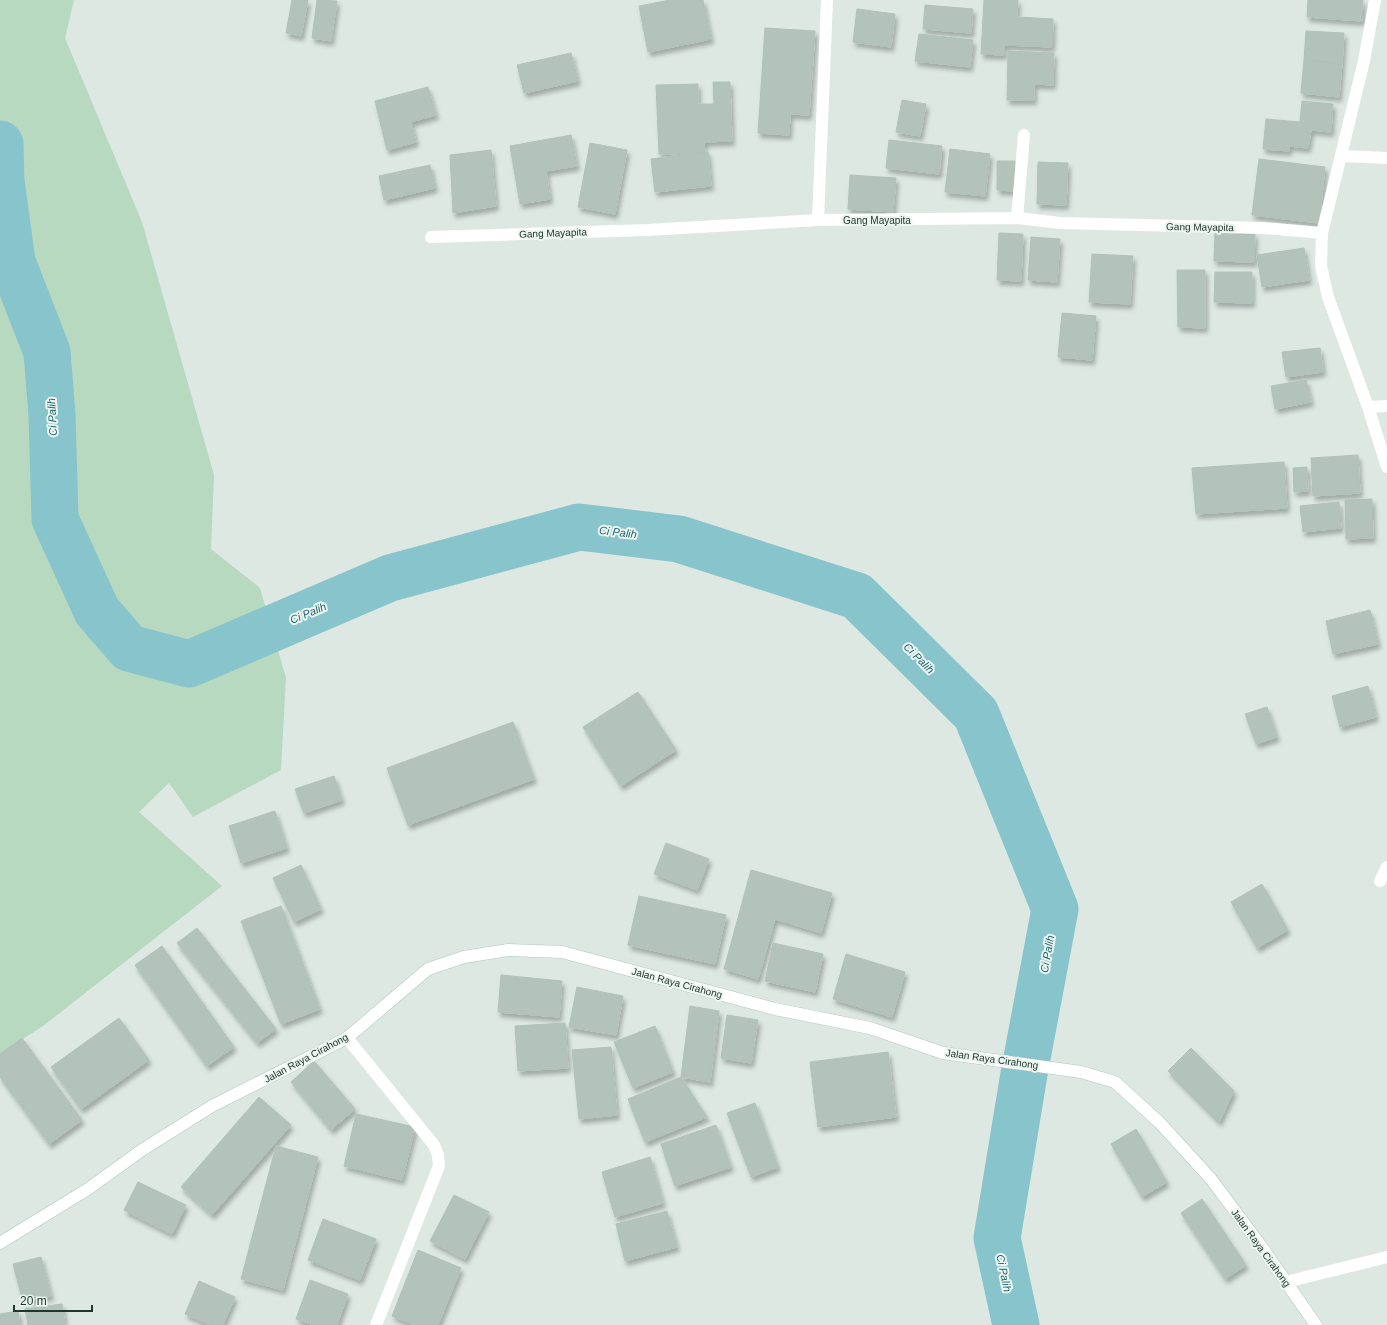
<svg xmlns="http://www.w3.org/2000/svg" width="1387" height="1325" font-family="Helvetica,sans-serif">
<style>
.green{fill:#b7d9bf}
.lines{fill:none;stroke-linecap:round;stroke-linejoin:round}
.river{stroke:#87c4cc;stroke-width:47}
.building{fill:#b3c3bc;stroke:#b0c1ba;filter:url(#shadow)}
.secondary-casing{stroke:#b1c8bf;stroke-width:13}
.street{stroke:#fff;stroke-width:12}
.secondary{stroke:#fff;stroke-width:12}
.labels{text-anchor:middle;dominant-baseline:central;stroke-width:4;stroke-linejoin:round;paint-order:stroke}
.street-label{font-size:10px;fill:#203730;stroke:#edf5f1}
.water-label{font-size:11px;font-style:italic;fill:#1e646f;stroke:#edf5f1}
</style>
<defs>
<filter id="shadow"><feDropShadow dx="2.5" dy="4.5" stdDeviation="2" flood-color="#0004"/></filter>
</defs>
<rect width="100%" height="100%" fill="#dde8e3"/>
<path class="green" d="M0,0H74L65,38L142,222L214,475L211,549L260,588L286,678L281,770L193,817L169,783L139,812L222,886L43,1026L0,1054Z"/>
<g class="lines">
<path class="river" d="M0,144L1,181L12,262L47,352L52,415L55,519L97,611L129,648L189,664L390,578L579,527L679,539L857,596L976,714L1055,909L1024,1074L997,1238L1016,1325"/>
</g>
<path class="building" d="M292,0H308L301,36L286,33Z
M317,0L337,1L331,41L312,38Z
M670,0H703L711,39L648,52L639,6Z
M984,0H1018L1017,17L1053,19L1052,47L1004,45V55L981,54Z
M1308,0H1363L1362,21L1307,17Z
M925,5L973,9L971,33L923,29Z
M857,9L895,14L891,47L853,42Z
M765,28L815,31L809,115L790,114L789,135L758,133Z
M1306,31L1344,33L1342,64L1304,60Z
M919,34L973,40L970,67L915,61Z
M1008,51L1054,53L1053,85L1034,84V100H1007Z
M571,53L578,81L524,93L517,65Z
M1304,60L1342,64L1339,97L1301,93Z
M713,82H730L732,141L704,142L705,153L659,154L656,85L698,84V104H714Z
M428,87L436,115L411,122L416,142L387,150L375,101Z
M902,100L926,104L920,136L896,132Z
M1302,101L1333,104L1331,132L1311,130L1308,148L1289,146V151L1263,149L1266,119L1300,122Z
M571,135L577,166L546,171L550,199L520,204L510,146Z
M889,140L942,146L939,174L886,168Z
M590,143L627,150L615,214L578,207Z
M950,149L990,154L985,196L945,192Z
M491,150L496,206L453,213L450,155Z
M708,152L711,186L655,192L651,159Z
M1259,159L1325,167L1319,223L1252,215Z
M997,161H1015V191L997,190Z
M1038,162L1068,163L1066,205L1037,204Z
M430,165L435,188L384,200L379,176Z
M850,175L896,178L893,212L848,209Z
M999,233L1023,234L1021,281L997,280Z
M1215,233L1255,234L1254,262L1214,261Z
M1031,237L1060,239L1057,282L1028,280Z
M1304,248L1309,280L1262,287L1257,255Z
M1092,254L1133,256L1130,304L1089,302Z
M1177,270H1205V328L1178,327Z
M1215,272H1252V303L1214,302Z
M1062,313L1096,316L1092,360L1058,357Z
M1320,348L1323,372L1286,377L1282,352Z
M1306,380L1311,402L1275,409L1271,386Z
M1358,455L1360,493L1313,496L1311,458Z
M1284,462L1287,508L1196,514L1192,468Z
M1307,467L1308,491L1294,492L1293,468Z
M1372,499L1373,538L1346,539L1345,500Z
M1339,502L1341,528L1303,532L1300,506Z
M1370,610L1378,644L1333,654L1326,621Z
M1368,686L1376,717L1340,727L1332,696Z
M638,692L676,750L621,786L583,727Z
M1267,707L1277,737L1256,744L1245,714Z
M513,722L534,779L408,825L387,768Z
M334,776L342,800L304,813L295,789Z
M275,811L287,848L241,863L229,826Z
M666,843L709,859L697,890L654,874Z
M301,865L321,909L294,922L273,878Z
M751,870L832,893L821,933L775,919L758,979L724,969Z
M1262,884L1288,930L1257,948L1231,902Z
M639,896L726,915L715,964L628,945Z
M281,906L320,1009L281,1024L241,921Z
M197,928L276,1029L257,1043L177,943Z
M773,943L823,954L815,992L765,981Z
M162,946L234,1047L207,1066L135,965Z
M846,954L905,972L892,1017L833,999Z
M501,975L562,981L559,1017L498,1012Z
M577,987L623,996L616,1035L569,1027Z
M690,1006L719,1011L710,1082L681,1077Z
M727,1015L758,1020L751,1063L721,1058Z
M119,1018L149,1060L81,1109L51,1067Z
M565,1023L568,1068L518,1071L515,1026Z
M655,1026L673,1072L633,1088L614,1042Z
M22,1038L82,1120L49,1144L0,1077V1054Z
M611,1047L617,1115L579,1119L572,1050Z
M1191,1048L1234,1091L1219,1122L1168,1071Z
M888,1052L896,1117L818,1127L810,1062Z
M314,1061L355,1109L331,1130L291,1082Z
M681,1077L707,1117L645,1142L628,1099Z
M259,1097L291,1125L212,1215L181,1187Z
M755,1103L778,1167L751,1177L727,1113Z
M356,1114L415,1127L402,1180L344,1166Z
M716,1125L731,1167L675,1186L661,1144Z
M1136,1129L1167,1182L1142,1197L1111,1144Z
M276,1146L318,1157L283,1290L241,1279Z
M650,1157L663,1203L615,1217L602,1172Z
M138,1182L186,1205L172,1234L124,1210Z
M454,1195L489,1212L465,1259L430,1241Z
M1202,1199L1246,1265L1225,1279L1181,1213Z
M667,1211L677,1247L625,1261L616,1224Z
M323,1219L376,1239L360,1280L308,1260Z
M418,1250L461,1268L438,1325H415L392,1316Z
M41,1257L51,1296L23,1302L13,1264Z
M310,1280L348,1294L337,1325H314L296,1319Z
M199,1281L235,1297L223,1325H211L185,1314Z
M62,1304L65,1325H28L25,1309Z
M18,1311L20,1325H0V1314Z"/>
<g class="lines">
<defs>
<path id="secondary" d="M0,1243L88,1189L142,1150L212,1106L347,1038L428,969L464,957L508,950L562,952L775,1009L870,1028L943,1053L1081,1072L1115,1082L1160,1123L1211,1179L1261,1246L1316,1325"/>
</defs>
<use href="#secondary" class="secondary-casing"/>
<path class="street" d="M1375,0L1364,61L1322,233L1321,266L1328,297L1368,407L1387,467
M1342,156L1387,158
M1017,218L1024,135
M818,220L827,0
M431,237L647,230L818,220L1017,218L1060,223L1263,228L1322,233
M1368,407L1387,406
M1380,881L1387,867
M347,1038L434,1145L438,1155L439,1166L376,1325
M1286,1282L1387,1257"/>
<use href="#secondary" class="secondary"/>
</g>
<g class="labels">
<g class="street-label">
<text x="877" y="220">Gang Mayapita</text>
<text transform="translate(1200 227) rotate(1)">Gang Mayapita</text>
<text transform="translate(553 233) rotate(-2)">Gang Mayapita</text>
<text transform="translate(677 983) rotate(15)">Jalan Raya Cirahong</text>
<text transform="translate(306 1058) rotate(-28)">Jalan Raya Cirahong</text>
<text transform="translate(992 1059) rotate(8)">Jalan Raya Cirahong</text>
<text transform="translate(1261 1248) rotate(54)">Jalan Raya Cirahong</text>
</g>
<g class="water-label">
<text transform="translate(52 417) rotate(-93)">Ci Palih</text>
<text transform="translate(618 532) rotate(7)">Ci Palih</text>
<text transform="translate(308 613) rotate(-23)">Ci Palih</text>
<text transform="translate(919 658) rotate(45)">Ci Palih</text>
<text transform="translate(1047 954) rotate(-80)">Ci Palih</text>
<text transform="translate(1004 1273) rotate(78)">Ci Palih</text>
</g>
</g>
<path d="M14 1305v6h78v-6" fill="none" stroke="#203730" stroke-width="2"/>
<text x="20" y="1305" font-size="12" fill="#203730" stroke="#edf5f1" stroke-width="3" paint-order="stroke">20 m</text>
</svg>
